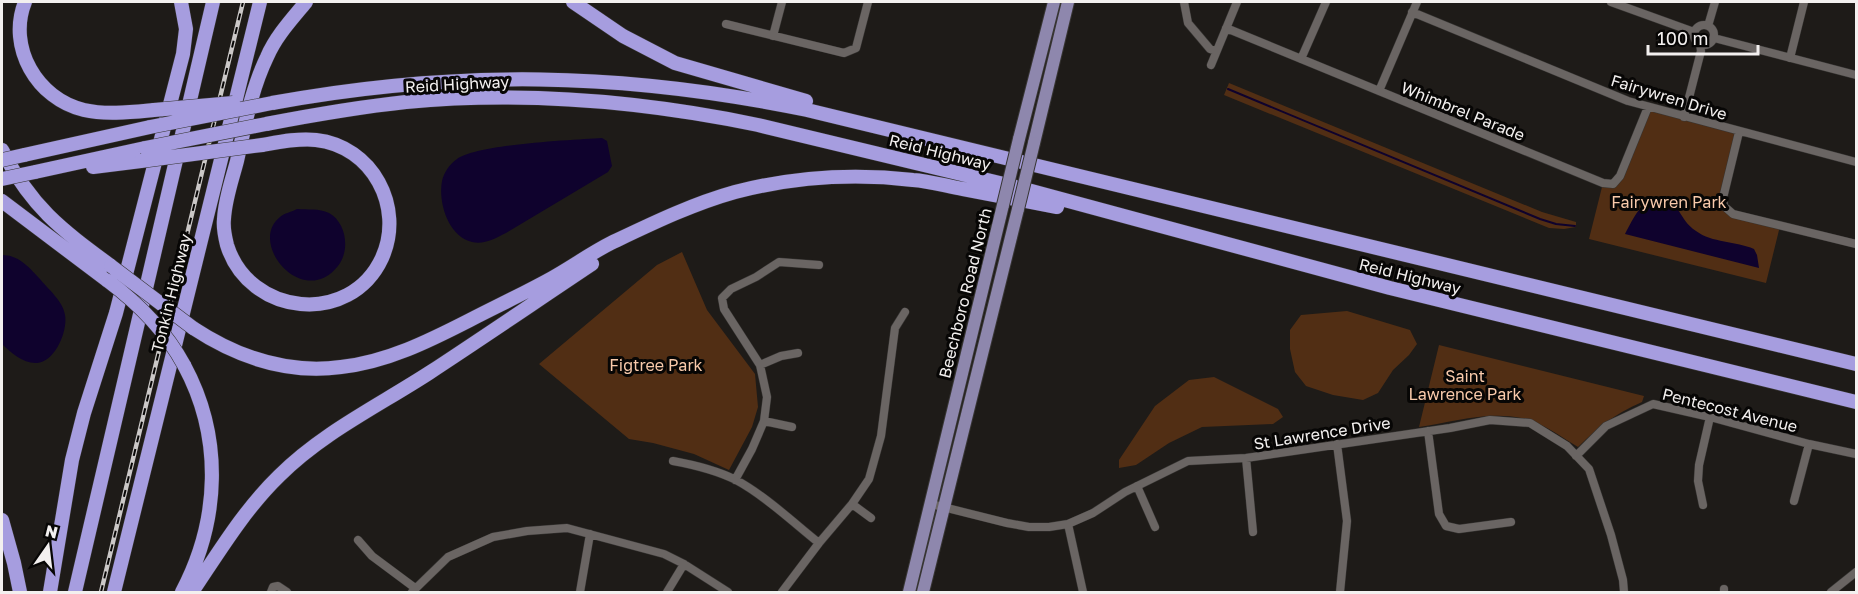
<svg xmlns="http://www.w3.org/2000/svg" width="1858" height="594" font-family="'Golos Text',sans-serif">
<style>
.green{fill:#512e14}
.water{fill:#0f022d}
.lines{fill:none;stroke-linecap:round;stroke-linejoin:round}
.stream{stroke:#0f022d;stroke-width:2}
.minor-casing{stroke:#373533;stroke-width:9}
.primary-casing{stroke:#373533;stroke-width:14}
.motorway-casing{stroke:#373533;stroke-width:15}
.minor{stroke:#6a6563;stroke-width:8}
.primary{stroke:#8e87ad;stroke-width:12}
.motorway{stroke:#a69ddf;stroke-width:14}
.rail-casing{stroke:#cbc8c7;stroke-width:4.5}
.rail{stroke:#070605;stroke-width:2;stroke-dasharray:7;stroke-linecap:butt}
.primary-bridge-casing{stroke:#373533;stroke-width:14;stroke-linecap:butt}
.motorway-bridge-casing{stroke:#373533;stroke-width:15;stroke-linecap:butt}
.primary-bridge{stroke:#8e87ad;stroke-width:12}
.motorway-bridge{stroke:#a69ddf;stroke-width:14}
.labels{text-anchor:middle;dominant-baseline:central;stroke-width:6;stroke-linejoin:round;paint-order:stroke}
.street-label{font-size:16px;fill:#f3f0ef;stroke:#070605}
.park-label{font-size:16px;fill:#f9caab;stroke:#070605}
</style>
<rect width="100%" height="100%" fill="#1e1b18"/>
<path class="green" d="M1229,83L1542,212L1576,222V227L1564,229L1549,228L1224,95Z
M1648,107L1739,132L1723,198L1733,214L1780,226L1766,283L1589,239L1603,183L1613,184Z
M682,252L707,310L755,374L758,407L752,427L729,470L694,454L653,443L629,439L539,364L657,265Z
M1347,311L1410,330L1417,344L1409,355L1393,370L1378,393L1363,400L1333,395L1306,386L1295,372L1290,349V330L1301,315Z
M1439,345L1644,396L1642,402C1613,415 1600,426 1578,447C1560,436 1542,422 1521,418C1488,411 1452,422 1419,427Z
M1214,377L1278,409L1283,417L1273,424L1202,427L1169,443L1136,465L1119,468V460L1155,406L1189,380Z"/>
<path class="water" d="M602,138L607,141L612,166L608,172L506,233C496,238 484,245 472,242C448,236 438,202 442,181C444,172 450,164 457,159C478,144 572,140 602,138Z
M1659,197C1682,203 1678,219 1696,231C1712,243 1736,241 1754,249L1757,255L1759,268L1625,234C1634,217 1640,202 1659,197Z
M297,209C307,210 319,208 329,213C347,223 350,251 338,266C303,310 247,243 280,217C284,213 292,212 297,209Z
M2,255C18,255 28,266 39,278C48,289 63,301 65,315C68,331 55,362 37,363C24,364 11,353 2,344Z"/>
<g class="lines">
<path class="stream" d="M1228,89L1540,219L1556,224L1575,226"/>
<defs>
<path id="minor" d="M1184,2L1188,23L1210,49L1216,51
M1611,2L1694,32
M1412,12L1628,101L1856,162
M726,24L844,53L856,48L868,2
M1694 35a10 10 0 1 1 20 0a10 10 0 1 1-20 0Z
M1708,26L1715,2
M1226,28L1603,183L1613,184L1620,176L1648,107
M773,36L782,2
M1714,38L1856,75
M1790,58L1804,2
M1301,59L1326,2
M1211,65L1237,2
M1379,91L1417,2
M1684,117L1701,51L1700,44
M1739,132L1723,198L1724,206L1733,214L1856,244
M760,365L781,356L798,353
M764,421L792,427
M1428,431L1439,514L1446,526L1459,529L1511,522
M1337,444L1347,521L1340,592
M1576,456L1606,426L1653,404L1710,417L1809,444L1856,454
M1246,458L1253,532
M673,461C695,465 716,470 736,480C764,495 794,523 819,543
M735,480L752,449L764,421L767,397L760,365L724,309L722,298L731,289L756,277L779,262L819,265
M1137,486L1155,527
M1794,501L1809,444
M852,504L871,518
M931,504L1007,523L1029,527H1049L1068,524L1093,513L1125,492L1188,461L1246,458L1450,428L1490,420L1530,423L1567,446L1589,469L1611,535L1623,580L1624,592
M1703,505L1698,481L1699,465L1710,417
M1068,524L1083,592
M358,540L372,556L415,588
M271,592L273,587L278,586L287,592
M412,592L448,557L493,537L527,531L567,528L664,554L684,564L728,592
M580,592L590,534
M667,592L684,564
M782,592L819,543L852,504L869,479L881,436L895,328L905,312
M1724,592V589
M1831,592L1856,572"/>
<path id="primary" d="M1019,139L1054,2
M1034,143L1068,2
M909,592L1003,205
M923,592L1018,209"/>
<path id="motorway" d="M25,2C7,47 37,99 84,110C106,115 132,112 154,110
M573,2L623,36L675,63L806,101
M272,103C457,69 623,72 807,110L1856,364
M266,124C313,115 359,107 406,102C524,91 642,101 758,125L1024,189L1390,288L1856,402
M262,145C279,142 298,138 316,140C372,146 405,207 382,258C350,327 249,316 227,245C225,237 223,227 224,219C225,199 232,180 237,161C245,126 251,90 267,57C276,36 292,19 306,2
M2,150C31,207 61,229 111,266
M24,155L150,127
M93,167L141,161
M35,172L145,148
M2,201L108,281
M193,328C237,357 288,374 341,367C387,362 429,341 470,320C497,306 525,293 552,278C572,267 591,253 611,243C651,224 692,204 735,192C793,177 853,173 913,180C929,181 946,186 963,189C994,195 1026,201 1057,207
M2,520L14,563L20,592
M50,592L72,460L84,413L116,313L183,54L186,29L181,2
M75,592L213,2
M114,592L260,2
M182,592C220,520 223,437 184,365
M192,592C219,552 244,510 279,476C322,433 378,406 429,373C484,337 538,300 592,264"/>
</defs>
<use href="#minor" class="minor-casing"/>
<use href="#primary" class="primary-casing"/>
<use href="#motorway" class="motorway-casing"/>
<use href="#minor" class="minor"/>
<use href="#primary" class="primary"/>
<use href="#motorway" class="motorway"/>
<defs>
<path id="rail" d="M101,592L243,2"/>
</defs>
<use href="#rail" class="rail-casing"/>
<use href="#rail" class="rail"/>
<defs>
<path id="primary-bridge" d="M1003,205L1019,139
M1018,209L1034,143"/>
<path id="motorway-bridge" d="M154,110L233,103
M150,127L272,103
M145,148L266,124
M2,160L24,155
M141,161L262,145
M2,179L35,172
M111,266L193,328
M108,281C139,304 165,330 184,365"/>
</defs>
<use href="#primary-bridge" class="primary-bridge-casing"/>
<use href="#motorway-bridge" class="motorway-bridge-casing"/>
<use href="#primary-bridge" class="primary-bridge"/>
<use href="#motorway-bridge" class="motorway-bridge"/>
</g>
<g class="labels">
<g class="street-label">
<text transform="translate(457 84) rotate(-3)">Reid Highway</text>
<text transform="translate(1669 97) rotate(17)">Fairywren Drive</text>
<text transform="translate(1463 111) rotate(22)">Whimbrel Parade</text>
<text transform="translate(940 152) rotate(14)">Reid Highway</text>
<text transform="translate(1410 276) rotate(14)">Reid Highway</text>
<text transform="translate(171 293) rotate(-76)">Tonkin Highway</text>
<text transform="translate(965 293) rotate(-76)">Beechboro Road North</text>
<text transform="translate(1730 410) rotate(14)">Pentecost Avenue</text>
<text transform="translate(1322 433) rotate(-9)">St Lawrence Drive</text>
</g>
<g class="park-label">
<text x="1669" y="202">Fairywren Park</text>
<text x="656" y="365">Figtree Park</text>
<text x="1465" y="376">Saint<tspan x="1465" dy="18">Lawrence Park</tspan></text>
</g>
</g>
<rect width="1858" height="594" fill="none" stroke="#f3f0ef" stroke-width="6"/>
<g transform="translate(48 546) rotate(14)" stroke="#070605" stroke-width="4.5" paint-order="stroke">
<path d="M0-4.5L10 22L0 15L-10 22Z" fill="#f3f0ef"/>
<text y="-9" font-size="16" font-weight="bold" text-anchor="middle" fill="#f3f0ef">N</text>
</g>
<path d="M1648 45v9h110v-9" fill="none" stroke="#f3f0ef" stroke-width="3"/>
<text x="1657" y="45" font-size="18" fill="#f3f0ef" stroke="#070605" stroke-width="4.5" paint-order="stroke">100 m</text>
</svg>
